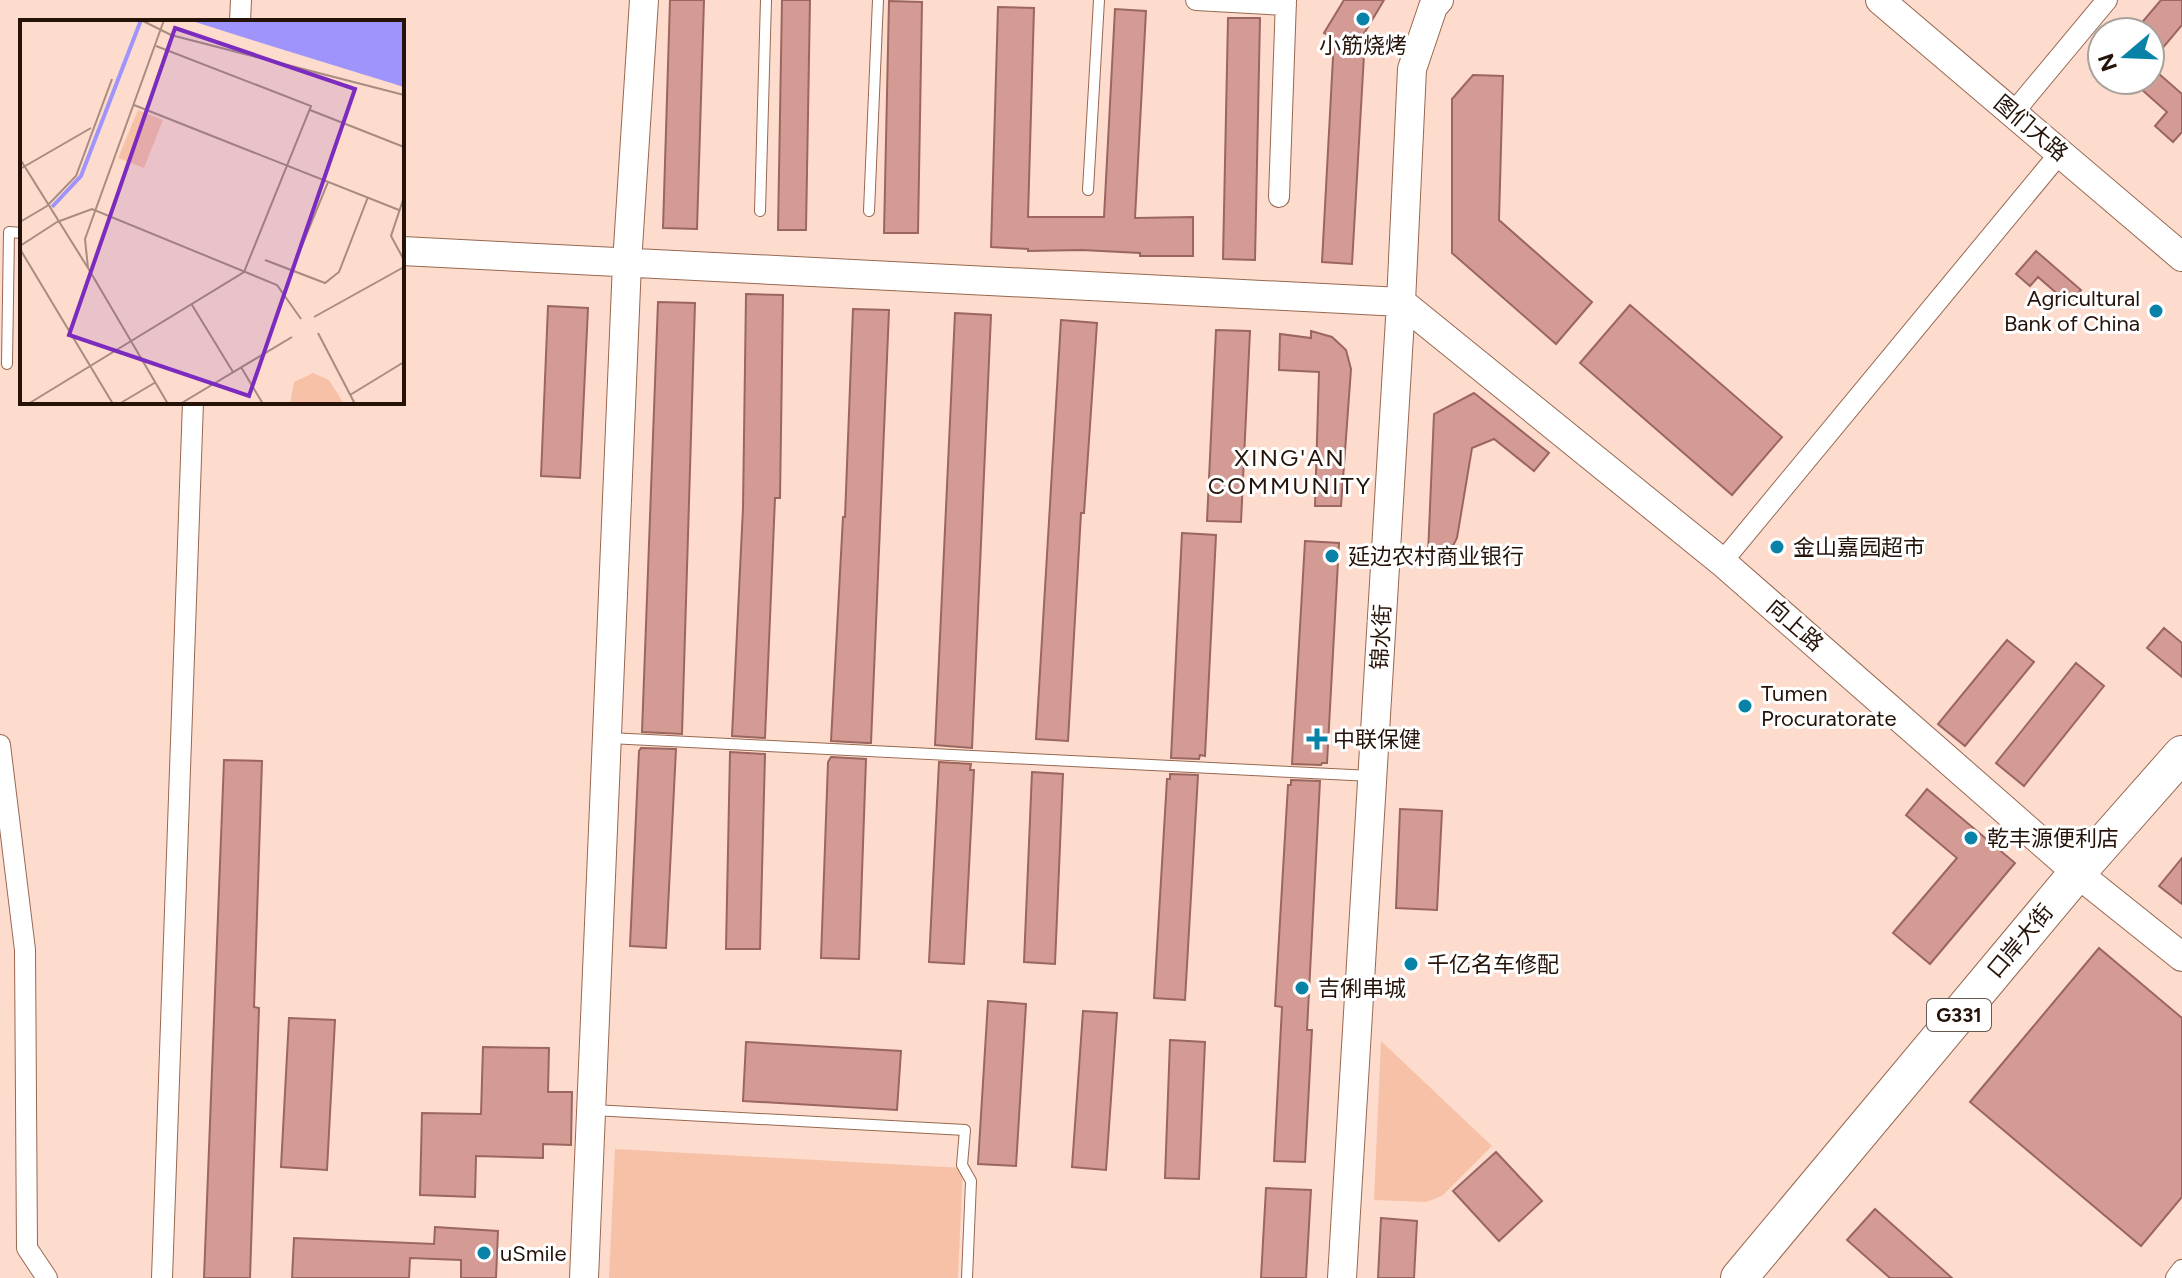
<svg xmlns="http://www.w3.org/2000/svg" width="2182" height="1278" font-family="Figtree,'Noto Sans SC',sans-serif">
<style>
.green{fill:#f7c1a7}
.building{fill:#d49b94;stroke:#9b665f;stroke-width:2}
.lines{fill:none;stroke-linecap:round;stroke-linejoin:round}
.lane-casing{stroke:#976851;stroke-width:12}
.street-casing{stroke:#976851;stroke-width:22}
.secondary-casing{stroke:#976851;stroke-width:30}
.highway-casing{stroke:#976851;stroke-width:38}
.lane{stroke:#fff;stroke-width:10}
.street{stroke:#fff;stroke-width:20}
.secondary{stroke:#fff;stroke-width:28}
.highway{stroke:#fff;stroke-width:36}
.poi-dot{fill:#0982a8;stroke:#fff;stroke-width:3}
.labels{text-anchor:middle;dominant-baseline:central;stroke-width:6;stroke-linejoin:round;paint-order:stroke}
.shield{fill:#fff;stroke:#665a53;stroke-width:2}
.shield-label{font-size:20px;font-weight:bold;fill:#251309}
.poi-label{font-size:22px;fill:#251309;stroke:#fff;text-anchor:start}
.street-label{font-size:22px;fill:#251309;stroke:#fff}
.neighbourhood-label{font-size:24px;letter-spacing:2px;fill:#251309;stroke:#fff}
.inset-river{fill:none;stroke:#9f94fb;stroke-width:4}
.inset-road{fill:none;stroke:#a78c7f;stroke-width:2}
.view{fill:#7b2cbf;fill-opacity:0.15;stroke:#7b2cbf;stroke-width:4}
.inset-edge{fill:none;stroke:#251309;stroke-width:4}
</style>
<rect width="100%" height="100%" fill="#fddccd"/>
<path class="green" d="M1381,1041L1492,1146L1442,1196L1426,1202L1374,1200Z
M615,1149L963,1168L958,1278H609Z"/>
<path class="building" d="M670,0H704L697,229L663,228Z
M782,0H810L806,230H778Z
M1344,0H1384L1352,54L1364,55L1352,264L1322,262L1334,39L1324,33Z
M2161,0H2182V25L2150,63V32L2139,26Z
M889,1L922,2L918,233H884Z
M998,7L1034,8L1028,217H1104L1115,9L1146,11L1135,218L1193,217V256H1140V253L1082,250L1028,251V249L991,247Z
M1228,18H1260L1255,260L1223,259Z
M2150,66L2182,94V132L2173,142L2155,126L2167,112L2131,80H2150Z
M1473,75L1503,76L1499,220L1592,302L1556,344L1452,253V99Z
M2036,251L2081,290L2069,304L2038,277L2030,286L2016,274Z
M746,294L783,295L780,498H775L765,738L732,736L743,508Z
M658,302L695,303L682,734L642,732Z
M1630,305L1782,437L1732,495L1580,363Z
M548,306L588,308L580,478L541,476Z
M853,309L889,310L871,743H867L831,741L843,517H845Z
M955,313L991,315L972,748L935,745Z
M1061,320L1097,323L1084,513H1081L1068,741L1036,739Z
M1216,330L1250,331L1241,522L1207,521Z
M1311,331L1332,337L1346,350L1351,369L1341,506H1315L1319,372L1279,370L1280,334L1311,338Z
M1474,393L1549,453L1534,471L1494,439L1472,448L1457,538L1444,563L1428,554L1434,414Z
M1182,533L1216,535L1205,756L1200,755L1199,759L1171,758Z
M1305,541L1339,543L1327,763H1322L1321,765L1292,764Z
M2164,628L2182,643V677L2147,648Z
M2007,640L2034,662L1965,746L1938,724Z
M2076,663L2104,686L2024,786L1996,763Z
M641,748L676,749L666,948L630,946L639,751Z
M730,752L765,754L760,949H726Z
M831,757L866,759L859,959L821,958L828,762Z
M224,760L262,761L254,1007L259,1008L250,1278H204Z
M939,762L971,764L970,770H974L964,964L929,962Z
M1032,772L1063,774L1055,964L1024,962Z
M1170,774L1198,775L1185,1000L1154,998L1167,779H1170Z
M1291,780L1320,781L1307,1030H1312L1305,1162L1274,1161L1282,1007L1275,1006L1288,785H1291Z
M1927,789L2015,863L1930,964L1893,933L1957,858L1906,815Z
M1400,809L1442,811L1437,910L1396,908Z
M2182,858V904L2159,886Z
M2099,948L2182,1018V1197L2141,1246L1970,1102Z
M988,1001L1026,1004L1016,1166L978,1164Z
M1083,1011L1117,1013L1106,1170L1072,1167Z
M289,1018L335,1020L327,1170L281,1167Z
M1170,1040L1205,1042L1199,1179L1165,1178Z
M746,1042L901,1051L897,1110L743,1101Z
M483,1047L549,1048L548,1092H572L571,1145L543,1144V1158L476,1156L475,1197L420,1195L422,1113L481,1114Z
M1496,1152L1542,1201L1499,1241L1453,1191Z
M1266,1188L1311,1190L1306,1278H1261Z
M1875,1209L1952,1278H1890L1847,1240Z
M1381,1218L1417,1221L1414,1278H1378Z
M435,1227L498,1231L496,1278H461V1260L410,1258L409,1278H292L294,1238L434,1244Z"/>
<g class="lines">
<defs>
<path id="lane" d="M1088,190L1099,0
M760,211L766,0
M869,211L878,0
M7,364L9,232L22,233
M609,738L1372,776
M593,1110L965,1130L962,1165L971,1181L967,1278"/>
<path id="street" d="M1196,0L1286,5
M240,22L241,0
M2013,113L2107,0
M1279,197L1286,0
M1722,562L2060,153
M0,745L25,950L27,1248L47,1278
M162,1278L193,402
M2176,1278L2182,1270"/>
<path id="secondary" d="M1880,0L2182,257
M402,251L1401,302L1722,562L2077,873L2182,957
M584,1278L627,263L644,0
M1342,1278L1401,302L1412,69L1433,7L1439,0"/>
<path id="highway" d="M1739,1278L2077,873L2182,754"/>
</defs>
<use href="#lane" class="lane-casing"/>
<use href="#street" class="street-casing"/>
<use href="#secondary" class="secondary-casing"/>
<use href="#highway" class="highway-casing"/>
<use href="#lane" class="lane"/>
<use href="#street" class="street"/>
<use href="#secondary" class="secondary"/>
<use href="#highway" class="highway"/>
</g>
<g class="poi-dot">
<circle cx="1363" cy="19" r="8"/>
<circle cx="2156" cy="311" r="8"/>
<circle cx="1777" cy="547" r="8"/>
<circle cx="1332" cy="556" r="8"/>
<circle cx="1745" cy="706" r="8"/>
<path d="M1313 727h8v8h8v8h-8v8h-8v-8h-8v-8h8z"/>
<circle cx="1971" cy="838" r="8"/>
<circle cx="1411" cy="964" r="8"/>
<circle cx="1302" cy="988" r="8"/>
<circle cx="484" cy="1253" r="8"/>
</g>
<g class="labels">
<rect class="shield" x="1927" y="999" width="64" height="32" rx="6"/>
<g class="shield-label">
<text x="1959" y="1015">G331</text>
</g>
<g class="poi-label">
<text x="1363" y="45" text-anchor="middle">小筋烧烤</text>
<text x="2140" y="298" text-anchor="end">Agricultural<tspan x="2140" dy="25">Bank of China</tspan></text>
<text x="1793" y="547">金山嘉园超市</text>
<text x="1348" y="556">延边农村商业银行</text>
<text x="1761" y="693">Tumen<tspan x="1761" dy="25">Procuratorate</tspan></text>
<text x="1333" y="739">中联保健</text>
<text x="1987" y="838">乾丰源便利店</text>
<text x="1427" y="964">千亿名车修配</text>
<text x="1318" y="988">吉俐串城</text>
<text x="500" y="1253">uSmile</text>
</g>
<g class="street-label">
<text transform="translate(2031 128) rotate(40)">图们大路</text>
<text transform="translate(1795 625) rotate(41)">向上路</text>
<text transform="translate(1381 637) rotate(-87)">锦水街</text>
<text transform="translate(2020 941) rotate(-50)">口岸大街</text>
</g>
<g class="neighbourhood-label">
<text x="1290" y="457">XING'AN<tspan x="1290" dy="28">COMMUNITY</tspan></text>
</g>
</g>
<g transform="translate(20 20)">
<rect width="384" height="384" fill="#fddccd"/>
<path d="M118,90L143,100L124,148L98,138ZM293,353L309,360L324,384H270L274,362Z" fill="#f7c1a7"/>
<path d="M169,0H384V67L248,25Z" fill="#9f94fb"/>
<path class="inset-river" d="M32,187L61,156L121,0"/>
<path class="inset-road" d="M121,0L151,15L384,75M144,0L65,219L68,248L148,384M114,85L379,190M290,90L384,127M0,139L68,248M0,149L71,108M384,177L371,216L384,240M0,202L27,186L56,156L92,59M37,202L72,189L257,265L281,299M0,226L37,202M0,229L93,384M245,240L305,263L319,252L348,177M272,250L308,162M172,285L213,352M294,297L384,247M298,313L335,384M221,347L243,384M330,375L384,342M8,384L224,252L291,86L136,26M99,384L136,362M160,384L272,317"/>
<path class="view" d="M155,8L335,69L229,376L49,315Z"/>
<rect width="384" height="384" class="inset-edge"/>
</g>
<g transform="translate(2126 56) rotate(251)"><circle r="38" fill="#ffffff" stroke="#a8a19d" stroke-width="2"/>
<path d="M0-6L14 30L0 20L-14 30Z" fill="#0982a8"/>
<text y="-12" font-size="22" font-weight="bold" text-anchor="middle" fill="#251309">N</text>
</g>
</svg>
